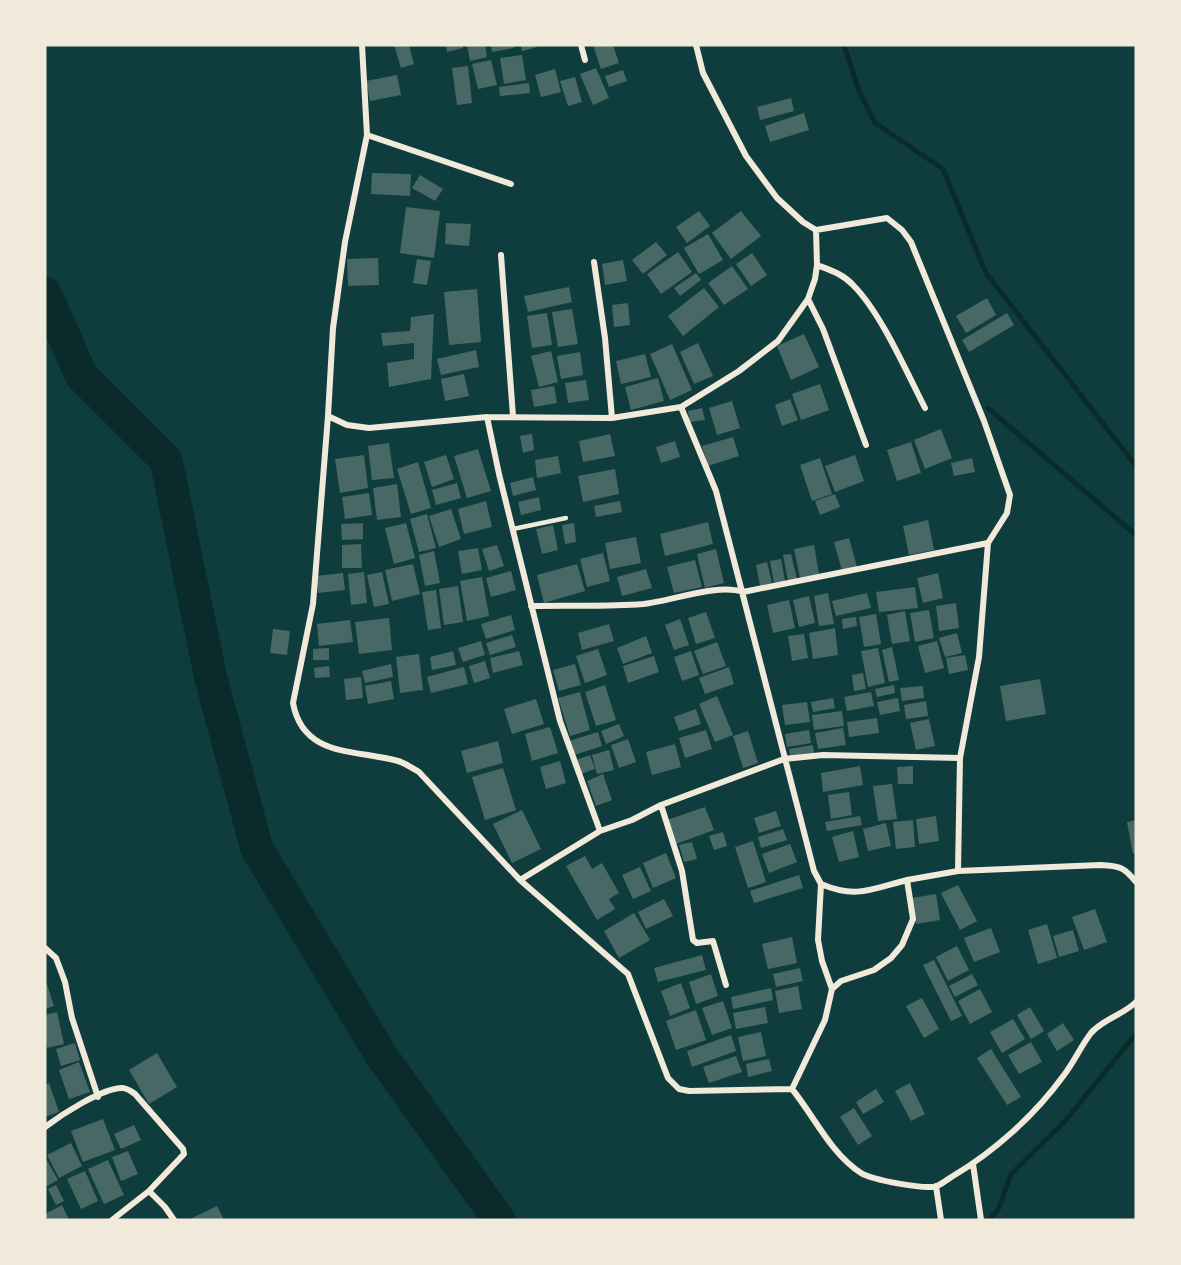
<svg xmlns="http://www.w3.org/2000/svg" width="1181" height="1265" font-family="'Open Sans',sans-serif">
<style>
.lines{fill:none;stroke-linecap:round;stroke-linejoin:round}
.stream{stroke:#0a2a2b;stroke-width:5}
.river{stroke:#0a2a2b;stroke-width:33}
.building{fill:#486865}
.service{stroke:#f1e9da;stroke-width:4.5}
.minor{stroke:#f1e9da;stroke-width:6}
</style>
<rect width="100%" height="100%" fill="#0f3d3e"/>
<g class="lines">
<path class="stream" d="M844,45L859,91L875,123L943,169L986,273L1136,466
M989,409L1136,535
M989,1220L999,1208L1011,1174L1065,1121L1136,1034"/>
<path class="river" d="M45,293L81,375L166,460L211,679L257,849L381,1055L499,1220"/>
</g>
<path class="building" d="M394,45H409L414,64L401,68Z
M446,45H462L463,48L447,52Z
M467,45H485L487,57L470,61Z
M491,45H513L514,48L492,52Z
M521,45H536L537,47L522,51Z
M593,45H613L619,63L601,69Z
M522,55L526,80L504,84L500,58Z
M491,60L497,85L478,89L472,64Z
M468,66L472,103L457,105L452,68Z
M596,68L609,98L593,105L580,74Z
M555,69L561,92L541,97L535,75Z
M623,70L627,81L609,87L605,76Z
M397,75L401,95L370,101L366,81Z
M575,77L582,102L568,106L560,81Z
M529,83L530,93L500,96L499,87Z
M791,98L794,111L760,120L757,107Z
M804,113L809,130L770,142L765,126Z
M372,173L411,174L410,196L371,194Z
M420,175L443,189L435,201L412,188Z
M406,207L440,211L434,258L400,253Z
M699,211L710,226L687,243L676,227Z
M741,211L761,236L731,259L712,233Z
M446,223L471,224L469,246L445,244Z
M708,234L723,260L699,274L684,248Z
M656,242L667,255L643,274L632,260Z
M678,252L692,272L661,294L647,274Z
M752,253L767,275L751,286L736,264Z
M378,258L379,285L348,286L347,259Z
M417,259L431,261L427,285L413,283Z
M623,260L627,281L605,285L602,264Z
M732,266L748,289L724,305L708,283Z
M696,273L701,280L680,296L674,288Z
M569,287L572,302L528,312L524,296Z
M704,288L719,307L683,336L668,316Z
M477,289L481,342L449,345L444,292Z
M987,298L996,315L966,333L956,316Z
M628,303L630,325L614,327L612,305Z
M572,309L578,344L558,347L552,312Z
M547,313L552,345L532,348L527,316Z
M1007,313L1014,325L969,352L962,340Z
M434,314L431,379L389,387L387,363L414,359V343L383,346L381,333L410,331L411,317Z
M804,334L819,367L791,380L777,346Z
M698,343L713,376L694,384L680,352Z
M672,344L692,390L670,400L650,354Z
M476,350L479,367L441,375L437,359Z
M551,351L558,382L539,387L531,356Z
M580,352L583,375L561,379L557,356Z
M645,354L651,377L621,384L616,361Z
M464,374L469,396L445,401L441,379Z
M658,378L664,401L631,410L625,387Z
M586,380L589,400L568,403L565,383Z
M820,384L829,410L801,420L792,394Z
M554,386L557,403L534,407L531,390Z
M790,399L798,420L782,426L775,405Z
M732,401L740,428L717,435L709,408Z
M702,408L705,420L690,422L688,411Z
M941,429L952,458L925,469L914,440Z
M532,434L534,450L523,453L520,436Z
M610,434L615,456L583,462L579,441Z
M733,437L739,456L708,466L702,446Z
M675,441L680,457L661,463L656,447Z
M911,442L921,473L897,481L887,450Z
M389,443L394,478L372,480L368,446Z
M478,449L491,491L467,498L454,456Z
M364,455L368,488L340,493L335,459Z
M446,455L454,479L432,487L424,462Z
M855,455L864,481L835,492L825,466Z
M558,456L561,473L537,478L535,460Z
M820,458L832,494L812,501L800,465Z
M972,458L975,472L954,476L951,463Z
M418,462L431,508L411,514L397,469Z
M615,469L619,494L583,502L578,476Z
M533,477L536,490L513,496L510,483Z
M457,483L461,498L436,505L432,490Z
M397,484L401,517L377,520L373,488Z
M369,493L372,515L345,519L342,497Z
M835,494L840,507L820,515L815,501Z
M539,497L541,510L521,515L518,502Z
M486,501L492,527L464,534L458,509Z
M620,501L622,512L596,517L594,506Z
M451,509L461,539L439,547L429,516Z
M427,514L436,548L419,552L410,519Z
M928,520L934,550L909,555L903,526Z
M708,522L713,544L665,556L660,534Z
M363,523V539L342,540L341,524Z
M406,523L415,558L394,564L385,528Z
M574,523L576,542L565,544L562,525Z
M553,525L558,550L542,554L536,529Z
M636,537L641,563L610,569L605,543Z
M849,538L857,567L842,571L834,542Z
M361,544L362,568H342V545Z
M497,545L504,566L489,571L482,549Z
M814,545L819,574L800,578L794,549Z
M478,548L482,570L462,574L458,551Z
M716,549L724,583L705,588L697,554Z
M434,551L440,583L425,586L419,555Z
M603,553L610,581L587,587L580,559Z
M791,554L797,579L788,581L783,555Z
M781,559L785,581L774,583L770,561Z
M695,560L702,587L674,593L667,567Z
M767,562L772,583L760,586L756,565Z
M413,564L420,594L392,601L385,570Z
M577,564L585,591L544,603L537,575Z
M646,569L652,588L622,596L617,577Z
M511,571L516,590L491,597L486,578Z
M364,572L367,603L351,605L348,574Z
M382,572L389,604L374,607L367,575Z
M343,573L345,590L318,593L316,576Z
M938,573L943,598L923,603L917,578Z
M482,577L489,616L467,621L460,581Z
M458,586L463,622L444,625L439,589Z
M915,587L918,608L879,612L876,592Z
M436,590L441,628L428,630L422,592Z
M828,593L834,624L819,626L814,596Z
M867,593L871,608L836,616L832,601Z
M809,596L815,623L799,627L793,600Z
M789,600L795,628L773,633L767,605Z
M956,603L959,628L939,631L936,606Z
M929,610L934,638L915,642L910,613Z
M905,611L910,641L892,644L887,615Z
M706,612L715,638L696,644L688,618Z
M876,614L881,644L864,647L859,617Z
M511,615L515,630L486,639L481,624Z
M856,617L857,626L843,629L842,619Z
M389,618L392,650L359,654L355,622Z
M680,619L689,645L674,650L665,625Z
M350,620L353,642L319,646L317,624Z
M609,624L614,641L582,650L578,633Z
M835,628L838,655L813,659L809,633Z
M273,629L290,631L287,655L270,653Z
M957,633L962,653L945,657L939,638Z
M804,634L808,658L792,661L788,636Z
M512,635L516,647L490,655L486,643Z
M646,636L652,653L623,664L617,648Z
M481,641L485,655L463,662L458,648Z
M937,641L944,668L925,673L918,646Z
M717,642L726,666L703,674L694,651Z
M892,647L899,680L889,682L882,650Z
M329,648V660H313V649Z
M878,648L885,683L868,687L861,651Z
M598,649L607,675L585,683L576,656Z
M453,651L456,665L432,670L430,657Z
M519,651L523,665L493,673L490,658Z
M691,651L699,675L682,681L674,657Z
M419,654L423,690L400,693L396,657Z
M965,655L968,670L949,674L946,658Z
M654,656L659,672L628,683L623,666Z
M485,661L490,678L474,683L469,666Z
M391,664L393,677L365,683L362,671Z
M575,664L581,685L559,691L553,670Z
M329,666L330,677L315,678L314,668Z
M464,667L468,684L431,693L427,677Z
M729,667L734,684L705,694L699,678Z
M863,673L866,689L854,691L852,675Z
M361,677L363,698L346,700L344,679Z
M1040,679L1046,714L1006,721L1000,686Z
M391,681L394,699L368,704L365,686Z
M605,685L616,720L596,726L585,692Z
M894,685L895,693L877,697L875,689Z
M923,686L924,698L902,701L900,688Z
M580,692L590,730L570,736L558,698Z
M871,692L874,706L847,711L844,697Z
M717,696L733,735L715,742L699,704Z
M833,698L835,708L813,712L811,702Z
M898,698L900,711L880,715L877,702Z
M536,699L544,724L512,734L504,709Z
M926,701L928,716L906,719L904,705Z
M807,702L810,722L785,725L782,705Z
M696,709L701,724L679,731L674,717Z
M842,711L844,726L814,730L812,715Z
M877,718L879,733L849,737L847,722Z
M929,719L935,746L916,750L910,723Z
M619,724L624,736L606,744L601,731Z
M550,727L558,753L532,761L525,734Z
M843,728L846,745L818,749L815,733Z
M706,730L712,749L685,758L679,738Z
M809,730L811,743L787,747L785,734Z
M748,731L758,763L743,768L733,736Z
M598,732L602,746L574,755L569,741Z
M628,739L636,762L619,768L611,745Z
M498,741L503,763L467,773L461,751Z
M675,744L681,767L652,775L646,752Z
M813,745L814,753L790,757L789,749Z
M609,750L614,770L597,774L592,755Z
M590,755L595,769L581,774L576,760Z
M560,761L566,783L546,789L540,767Z
M860,766L863,785L823,792L821,773Z
M913,766V784H898L897,767Z
M503,768L516,810L485,820L472,777Z
M603,774L612,800L596,806L587,781Z
M892,784L897,819L878,821L873,786Z
M849,792L852,815L831,819L828,795Z
M705,807L714,830L676,844L667,820Z
M522,810L541,849L512,863L493,824Z
M776,811L781,826L759,833L754,818Z
M860,816L862,825L827,831L825,822Z
M936,816L939,841L919,844L916,819Z
M913,820L915,847L896,849L893,822Z
M1136,820V854H1133L1127,822Z
M886,823L891,846L868,851L863,829Z
M783,829L787,840L761,848L758,837Z
M853,831L859,857L839,862L832,837Z
M723,832L727,846L714,850L709,836Z
M753,841L766,882L748,888L735,847Z
M692,842L697,859L684,862L679,845Z
M790,844L797,862L769,873L762,854Z
M666,853L676,878L653,888L643,863Z
M585,856L592,869L602,863L619,893L609,899L615,909L597,920L566,866Z
M640,867L651,891L633,899L622,875Z
M799,875L803,888L754,903L750,891Z
M958,885L977,921L960,930L941,893Z
M936,894L940,920L916,924L912,898Z
M664,899L673,916L646,929L638,912Z
M1095,909L1107,942L1084,950L1072,917Z
M634,913L650,940L619,958L604,931Z
M1047,924L1057,958L1038,964L1028,930Z
M991,928L1000,952L974,962L964,938Z
M1073,930L1079,951L1059,957L1053,936Z
M792,937L797,963L768,969L762,944Z
M957,946L969,970L948,981L936,957Z
M702,955L706,970L658,982L654,968Z
M934,960L962,1016L951,1021L923,965Z
M800,968L803,981L776,987L773,974Z
M711,974L718,996L696,1004L689,982Z
M972,974L978,985L955,997L949,986Z
M45,978L54,1006L45,1009Z
M681,983L690,1008L670,1016L661,991Z
M798,986L802,1009L779,1013L775,991Z
M771,988L773,1000L733,1009L731,997Z
M980,989L992,1012L970,1024L958,1001Z
M922,998L939,1029L924,1038L906,1006Z
M723,1001L732,1028L712,1035L702,1008Z
M765,1007L768,1023L736,1029L733,1013Z
M1030,1007L1044,1031L1031,1039L1017,1015Z
M696,1010L706,1040L676,1050L666,1021Z
M57,1012L64,1044L47,1048L45,1038V1015Z
M1013,1019L1025,1039L1002,1053L990,1032Z
M1063,1023L1074,1040L1057,1051L1047,1034Z
M761,1032L766,1056L743,1061L738,1037Z
M731,1035L736,1051L692,1067L687,1051Z
M1031,1042L1042,1062L1019,1074L1008,1055Z
M75,1043L80,1060L61,1066L56,1049Z
M991,1049L1021,1097L1007,1105L977,1058Z
M157,1053L177,1087L149,1104L129,1070Z
M736,1056L742,1072L709,1083L703,1067Z
M769,1059L772,1071L748,1077L746,1064Z
M79,1062L90,1092L69,1099L59,1070Z
M49,1083L59,1112L45,1117V1085Z
M910,1083L925,1114L911,1121L895,1091Z
M876,1089L884,1102L863,1114L856,1102Z
M854,1108L872,1136L858,1145L840,1117Z
M103,1119L115,1150L83,1162L71,1131Z
M134,1125L141,1140L121,1149L114,1134Z
M71,1143L82,1166L59,1178L47,1155Z
M128,1151L138,1174L121,1181L112,1157Z
M45,1157L58,1180L47,1186L45,1183Z
M108,1160L124,1195L104,1204L88,1169Z
M85,1171L98,1201L81,1209L67,1179Z
M56,1185L64,1201L56,1205L48,1189Z
M62,1205L69,1220H46L45,1214Z
M217,1206L224,1220H188Z"/>
<g class="lines">
<path class="service" d="M513,529L566,518"/>
<path class="minor" d="M362,45L367,135L345,242L333,328L328,416L313,604L293,703C303,758 356,749 398,761C405,763 412,768 419,772L520,880L628,974L668,1078L679,1089L689,1091L792,1089C814,1116 831,1154 861,1173C872,1180 926,1190 937,1186C942,1184 948,1179 953,1176C995,1151 1035,1115 1064,1075C1074,1062 1081,1046 1091,1033C1103,1019 1123,1015 1136,1002
M581,45L585,60
M367,135L511,184
M816,230L887,218L902,230L911,242L984,421L1010,495L1007,513L988,543L979,657L960,758L958,871
M501,255L513,416
M594,262L605,338L612,418
M817,265C830,270 843,274 853,285C881,313 906,371 925,408
M808,299L823,329L866,445
M681,407L716,491L814,871L821,884L818,940L822,961L832,989
M328,416L347,425L369,428L487,417L612,418L681,407L739,371L778,341L808,299L815,279L817,265L816,230L803,222L777,198L746,156L703,73L696,45
M487,417L499,474L560,721L600,831
M531,606C568,605 606,607 643,604C672,601 717,583 743,592L988,543
M661,805L682,871L693,940L697,943L713,941L726,985
M520,880L600,831L632,820L661,805L784,759L823,755L960,758
M821,884C856,899 872,889 907,880
M45,948L56,958L65,982L72,1018L98,1097
M792,1089L825,1020L832,989L841,981L874,970L891,958L902,945L913,919L907,880L958,871L1100,865C1120,866 1124,867 1136,882
M45,1127C61,1115 102,1088 122,1088C127,1088 131,1091 135,1094L183,1149L184,1154L149,1191
M973,1164L981,1220
M936,1186L941,1220
M112,1220L149,1191L165,1207L174,1220"/>
</g>
<rect width="1181" height="1265" fill="none" stroke="#f1e9da" stroke-width="93"/>
</svg>
